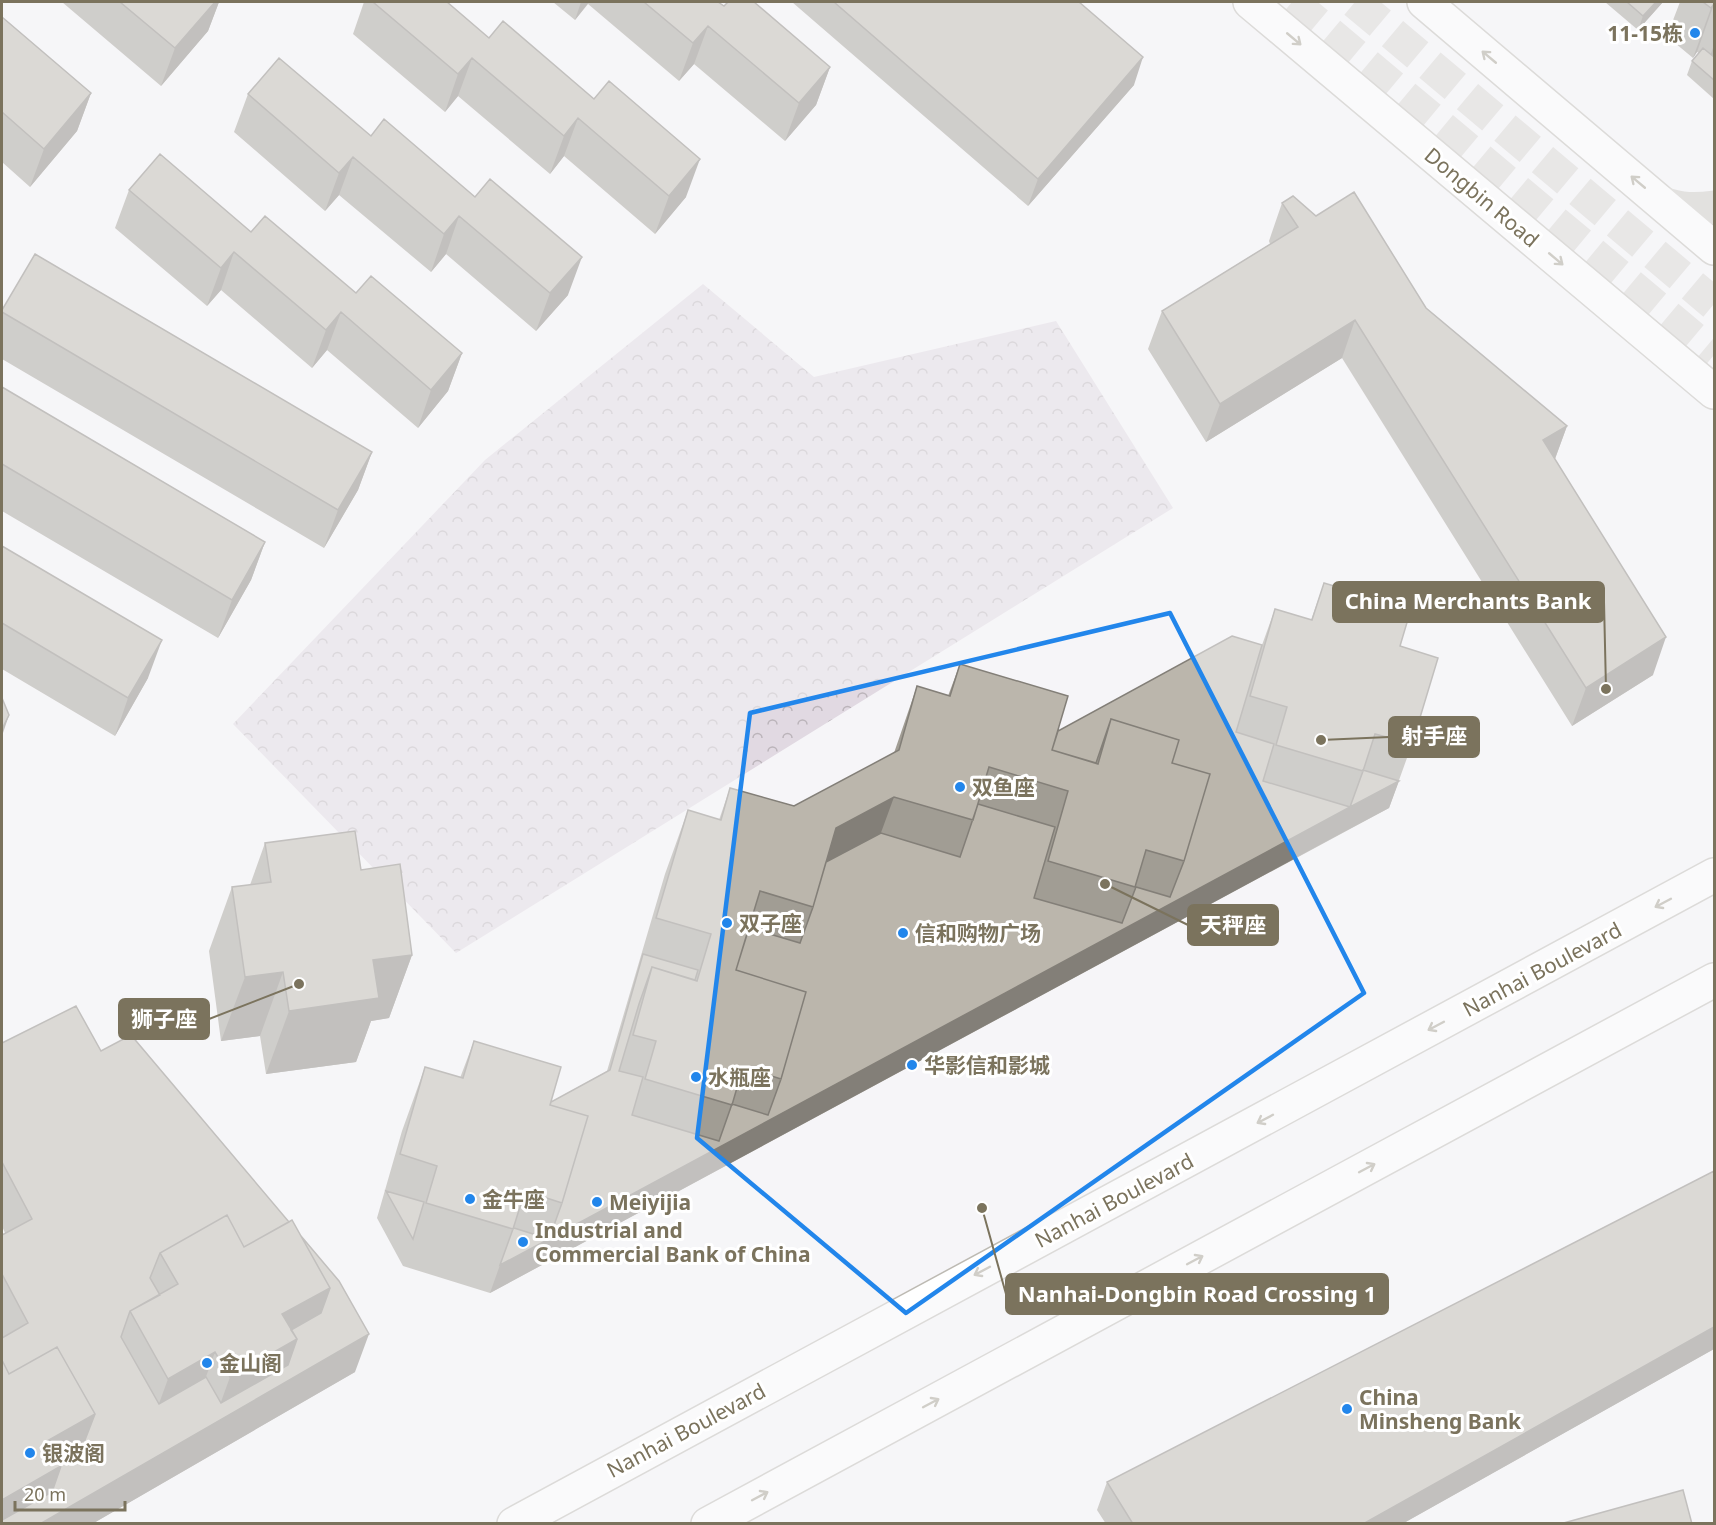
<svg xmlns="http://www.w3.org/2000/svg" width="1716" height="1525" font-family="'Noto Sans','Noto Sans SC',sans-serif">
<style>
.forest{fill:url(#forest-crowns)}
.lines{fill:none;stroke-linecap:round;stroke-linejoin:round}
.motorway-tunnel{stroke:#d7d4d1;stroke-width:33;stroke-dasharray:33 16;stroke-linecap:butt}
.primary-casing{stroke:#bdbab3;stroke-width:36}
.tertiary{stroke:#cbc8c2;stroke-width:33}
.primary{stroke:#fff;stroke-width:33}
.wall{fill:#a19d94}
.shaded-wall{fill:#837f78}
.building{fill:#bbb6ac;stroke:#837f78;stroke-width:1.5}
.oneway{stroke:#a39d8e}
.marked{fill:none;stroke:#2286eb;stroke-width:4.5;stroke-linejoin:round}
.poi-dot{fill:#2286eb;stroke:#fff;stroke-width:2}
.labels{text-anchor:middle;dominant-baseline:central;stroke-width:6;stroke-linejoin:round;paint-order:stroke}
.poi-label{font-size:21px;font-weight:bold;fill:#7b735d;stroke:#fff;text-anchor:start}
.street-label{font-size:21px;fill:#7b735d;stroke:#fff}
.leader{fill:none;stroke:#7b735d;stroke-width:2}
.callout-dot{fill:#7b735d;stroke:#fff;stroke-width:2}
.callout{fill:#7b735d;stroke:#7b735d;stroke-width:2}
.callout-label{font-size:22px;text-anchor:middle;font-weight:bold;fill:#fff}
</style>
<defs>
<pattern id="forest-crowns" width="20" height="18" patternUnits="userSpaceOnUse" patternTransform="scale(1.5)"><rect width="20" height="18" fill="#e1d9e2"/><path d="M2 6a3 3 0 1 1 6 0M12 15a3 3 0 1 1 6 0" fill="none" stroke="#bbb4ba"/></pattern>
</defs>
<rect width="100%" height="100%" fill="#f6f5f8"/>
<path class="forest" d="M703,284L814,377L1056,321L1173,508L456,953L233,724L485,460Z"/>
<g class="lines">
<path class="motorway-tunnel" d="M1292,2L1714,355
M1355,2L1714,304"/>
<defs>
<path id="primary" d="M1250,2L1714,392
M1424,2L1714,248
M514,1524L1714,875
M708,1524L1714,980"/>
</defs>
<use href="#primary" class="primary-casing"/>
<path class="tertiary" d="M1662,203C1682,209 1694,210 1714,207"/>
<use href="#primary" class="primary"/>
</g>
<path class="wall" d="M62,2H219L208,31L161,86Z
M364,2H447L489,38L686,197L655,234L564,156L550,174L458,96L445,112L353,34Z
M553,2H718L724,6L830,67L816,105L785,141L694,64L679,81L588,4L575,20Z
M792,2H1079L1134,85L1028,206Z
M1605,2H1663L1638,30Z
M1680,2H1714V55L1713,57L1714,56V99L1687,75L1692,61L1699,53L1697,52L1693,58L1675,43L1678,35L1670,28Z
M2,17L91,93L77,131L30,187L2,162Z
M248,94L371,136L568,295L536,331L446,254L431,272L339,195L325,211L234,132Z
M129,190L251,232L356,293L462,353L448,391L418,428L327,350L312,368L221,290L207,306L115,228Z
M1282,203L1426,308L1567,426L1555,459L1653,675L1572,726L1342,358L1206,442L1148,349L1162,311L1270,244L1269,241Z
M2,310L372,452L358,490L324,548L2,359Z
M2,387L265,542L251,580L218,638L2,511Z
M2,546L148,678L115,736L2,669Z
M1324,583L1400,646L1412,744L1389,808L490,1293L403,1266L377,1218L402,1131L425,1067L460,1078L474,1041L551,1102L607,1071L665,874L688,810L719,820L730,788L794,806L894,753L917,686L948,696L960,664L1058,731L1262,645L1275,609L1311,620Z
M265,843L361,870L412,955L389,1018L371,1021L356,1062L266,1074L260,1036L221,1041L209,951L232,887L250,885Z
M2,1043L101,1051L355,1372L92,1524H2V1235L5,1233L2,1226Z
M1714,1349L1402,1524H1106L1097,1510L1107,1482Z"/>
<path class="shaded-wall" d="M215,2H219L208,31L161,86L175,48Z
M581,2H589L575,20Z
M1656,2H1663L1638,30L1643,16Z
M1714,4L1697,52L1693,58L1711,8Z
M708,26L694,64L679,81L693,43Z
M1714,45V55L1708,62Z
M1143,57L1134,85L1028,206L1038,179Z
M472,58L458,96L445,112L458,74Z
M830,67L816,105L785,141L799,103Z
M91,93L77,131L30,187L44,149Z
M578,118L564,156L550,174L564,136Z
M353,157L339,195L325,211L339,173Z
M700,159L686,197L655,234L669,196Z
M459,216L446,254L431,272L444,234Z
M234,252L221,290L207,306L221,268Z
M582,257L568,295L536,331L550,293Z
M341,312L327,350L312,368L326,330Z
M1355,320L1342,358L1206,442L1220,404Z
M462,353L448,391L418,428L431,390Z
M1567,426L1553,464L1543,440Z
M372,452L358,490L324,548L338,510Z
M265,542L251,580L218,638L232,600Z
M1666,637L1653,675L1572,726L1586,688Z
M162,640L148,678L115,736L128,698Z
M9,715L2,736V729Z
M1399,781L1389,808L1340,834L1350,807Z
M894,797L871,860L815,890L836,828Z
M1350,807L1340,834L490,1293L500,1265Z
M412,955L389,1018L371,1021L356,1062L266,1074L289,1011L373,960Z
M283,972L260,1036L221,1041L245,977Z
M330,1288L369,1334L355,1372L92,1524H2V1500L47,1441L95,1414L213,1424L230,1377L282,1314Z
M1714,1327V1349L1402,1524H1363Z
M215,1352L192,1415L145,1442L168,1379Z"/>
<path class="building" d="M120,2H215L175,48Z
M373,2H447L489,38L503,21L594,99L609,81L700,159L669,196L578,118L564,136L472,58L458,74Z
M644,2H718L724,6L728,2H754L830,67L799,103L708,26L693,43Z
M834,2H1079L1143,57L1038,179Z
M1627,2H1656L1643,16Z
M1703,2H1714V4L1711,8Z
M2,17L91,93L44,149L2,112Z
M1703,48L1714,57V56V80L1692,61Z
M279,58L371,136L384,119L475,197L490,179L582,257L550,293L459,216L444,234L353,157L339,173L248,94Z
M160,154L251,232L265,216L356,293L371,276L462,353L431,390L341,312L326,330L234,252L221,268L129,190Z
M1354,192L1426,308L1567,426L1543,440L1666,637L1586,688L1355,320L1220,404L1162,311L1298,227L1282,203L1293,196L1316,216Z
M35,254L372,452L338,510L2,312V310Z
M2,387L265,542L232,600L2,464Z
M2,546L162,640L128,698L2,623Z
M1324,583L1411,609L1400,646L1438,658L1412,744L1375,734L1363,771L1276,745L1287,707L1250,696L1275,609L1312,620Z
M1232,636L1262,645L1236,732L1274,744L1263,781L1350,807L549,1239L562,1203L588,1116L550,1105L551,1102L610,1070L643,954L698,970L695,980L652,967L639,1004L619,1071L643,1077L632,1115L719,1141L732,1104L768,1115L781,1079L806,992L736,970L749,928L800,943L813,907L826,862L881,833L960,857L978,804L1055,827L1034,898L1122,923L1136,887L1170,897L1184,861L1210,774L1172,763L1179,740L1111,719L1096,763L1052,750L1058,731Z
M960,664L1068,696L1052,750L1098,764L1111,719L1179,740L1172,763L1210,774L1184,861L1146,850L1135,887L1048,861L1068,791L989,767L973,820L894,797L836,828L813,907L760,891L736,970L806,992L781,1079L743,1067L732,1105L645,1079L656,1041L633,1035L652,967L697,981L711,934L656,918L688,810L721,820L730,788L794,806L899,750L917,686L950,696Z
M2,698L9,715L2,729Z
M1363,770L1399,781L1350,807L1363,771Z
M355,831L361,870L400,864L412,955L373,960L379,998L289,1011L283,972L245,977L232,887L271,882L265,843Z
M76,1006L101,1051L131,1035L289,1222L244,1247L227,1215L160,1253L150,1278L160,1295L130,1311L121,1337L159,1404L206,1377L221,1403L288,1365L297,1339L291,1330L321,1313L330,1288L301,1236L339,1281L369,1334L40,1524H2V1520L52,1492L61,1466L56,1456L85,1440L95,1414L57,1347L9,1374L2,1360V1338L28,1323L2,1274V1235L32,1219L2,1162V1043Z
M474,1041L561,1067L550,1105L588,1116L562,1203L525,1191L513,1229L426,1203L437,1166L400,1154L425,1067L463,1078Z
M1714,1171V1327L1363,1524H1133L1107,1482Z
M386,1191L424,1202L413,1239Z
M227,1215L244,1247L292,1220L330,1288L282,1314L297,1339L230,1377L215,1352L168,1379L130,1311L178,1284L160,1253Z
M514,1228L549,1239L500,1265L513,1229Z
M57,1347L95,1414L47,1441L61,1466L2,1500V1360L9,1374Z
M1683,1490L1692,1524H1560Z"/>
<defs><path id="oneway-shaft" d="M-6 0H5M1.5-3L5.5 0L1.5 3" fill="none" stroke-width="1.6" stroke-linecap="round" stroke-linejoin="round" transform="scale(1.5)"/></defs>
<g class="oneway">
<use href="#oneway-shaft" transform="translate(1294 39) rotate(40)"/>
<use href="#oneway-shaft" transform="translate(1489 57) rotate(-140)"/>
<use href="#oneway-shaft" transform="translate(1638 182) rotate(-140)"/>
<use href="#oneway-shaft" transform="translate(1556 259) rotate(40)"/>
<use href="#oneway-shaft" transform="translate(1663 903) rotate(152)"/>
<use href="#oneway-shaft" transform="translate(1436 1026) rotate(152)"/>
<use href="#oneway-shaft" transform="translate(1265 1119) rotate(152)"/>
<use href="#oneway-shaft" transform="translate(1367 1168) rotate(-28)"/>
<use href="#oneway-shaft" transform="translate(1195 1260) rotate(-28)"/>
<use href="#oneway-shaft" transform="translate(982 1271) rotate(152)"/>
<use href="#oneway-shaft" transform="translate(931 1403) rotate(-28)"/>
<use href="#oneway-shaft" transform="translate(760 1496) rotate(-28)"/>
</g>
<path d="M0 0H1716V1525H0ZM1170,613L1364,993L906,1313L697,1138L750,713Z" fill="#f6f5f8" fill-opacity=".55" fill-rule="evenodd"/>
<path class="marked" d="M1170,613L1364,993L906,1313L697,1138L750,713Z"/>
<g class="poi-dot">
<circle cx="1695" cy="33" r="6"/>
<circle cx="960" cy="787" r="6"/>
<circle cx="727" cy="923" r="6"/>
<circle cx="903" cy="933" r="6"/>
<circle cx="912" cy="1065" r="6"/>
<circle cx="696" cy="1077" r="6"/>
<circle cx="470" cy="1199" r="6"/>
<circle cx="597" cy="1202" r="6"/>
<circle cx="523" cy="1242" r="6"/>
<circle cx="207" cy="1363" r="6"/>
<circle cx="1347" cy="1409" r="6"/>
<circle cx="30" cy="1453" r="6"/>
</g>
<g class="labels">
<g class="poi-label">
<text x="1683" y="33" text-anchor="end">11-15栋</text>
<text x="972" y="787">双鱼座</text>
<text x="739" y="923">双子座</text>
<text x="915" y="933">信和购物广场</text>
<text x="924" y="1065">华影信和影城</text>
<text x="708" y="1077">水瓶座</text>
<text x="482" y="1199">金牛座</text>
<text x="609" y="1202">Meiyijia</text>
<text x="535" y="1230">Industrial and<tspan x="535" dy="24">Commercial Bank of China</tspan></text>
<text x="219" y="1363">金山阁</text>
<text x="1359" y="1397">China<tspan x="1359" dy="24">Minsheng Bank</tspan></text>
<text x="42" y="1453">银波阁</text>
</g>
<g class="street-label">
<text transform="translate(1482 197) rotate(40)">Dongbin Road</text>
<text transform="translate(1542 969) rotate(-28)">Nanhai Boulevard</text>
<text transform="translate(1114 1200) rotate(-28)">Nanhai Boulevard</text>
<text transform="translate(686 1430) rotate(-28)">Nanhai Boulevard</text>
</g>
</g>
<path class="leader" d="M1606 689L1604 602M1321 740L1389 737M1105 884L1188 925M299 984L209 1019M982 1208L1006 1294"/>
<g class="callout-dot">
<circle cx="1606" cy="689" r="6"/>
<circle cx="1321" cy="740" r="6"/>
<circle cx="1105" cy="884" r="6"/>
<circle cx="299" cy="984" r="6"/>
<circle cx="982" cy="1208" r="6"/>
</g>
<g class="callout">
<rect x="1333" y="582" width="271" height="40" rx="6"/>
<rect x="1389" y="717" width="90" height="40" rx="6"/>
<rect x="1188" y="905" width="90" height="40" rx="6"/>
<rect x="119" y="999" width="90" height="40" rx="6"/>
<rect x="1006" y="1274" width="382" height="40" rx="6"/>
</g>
<g class="callout-label">
<text x="1468" y="609">China Merchants Bank</text>
<text x="1434" y="744">射手座</text>
<text x="1233" y="933">天秤座</text>
<text x="164" y="1027">狮子座</text>
<text x="1197" y="1302">Nanhai-Dongbin Road Crossing 1</text>
</g>
<rect width="1716" height="1525" fill="none" stroke="#7b735d" stroke-width="6"/>
<path d="M15 1501v9h110v-9" fill="none" stroke="#7b735d" stroke-width="3"/>
<text x="24" y="1501" font-size="18" fill="#7b735d" stroke="#ffffff" stroke-width="4.5" paint-order="stroke">20 m</text>
</svg>
